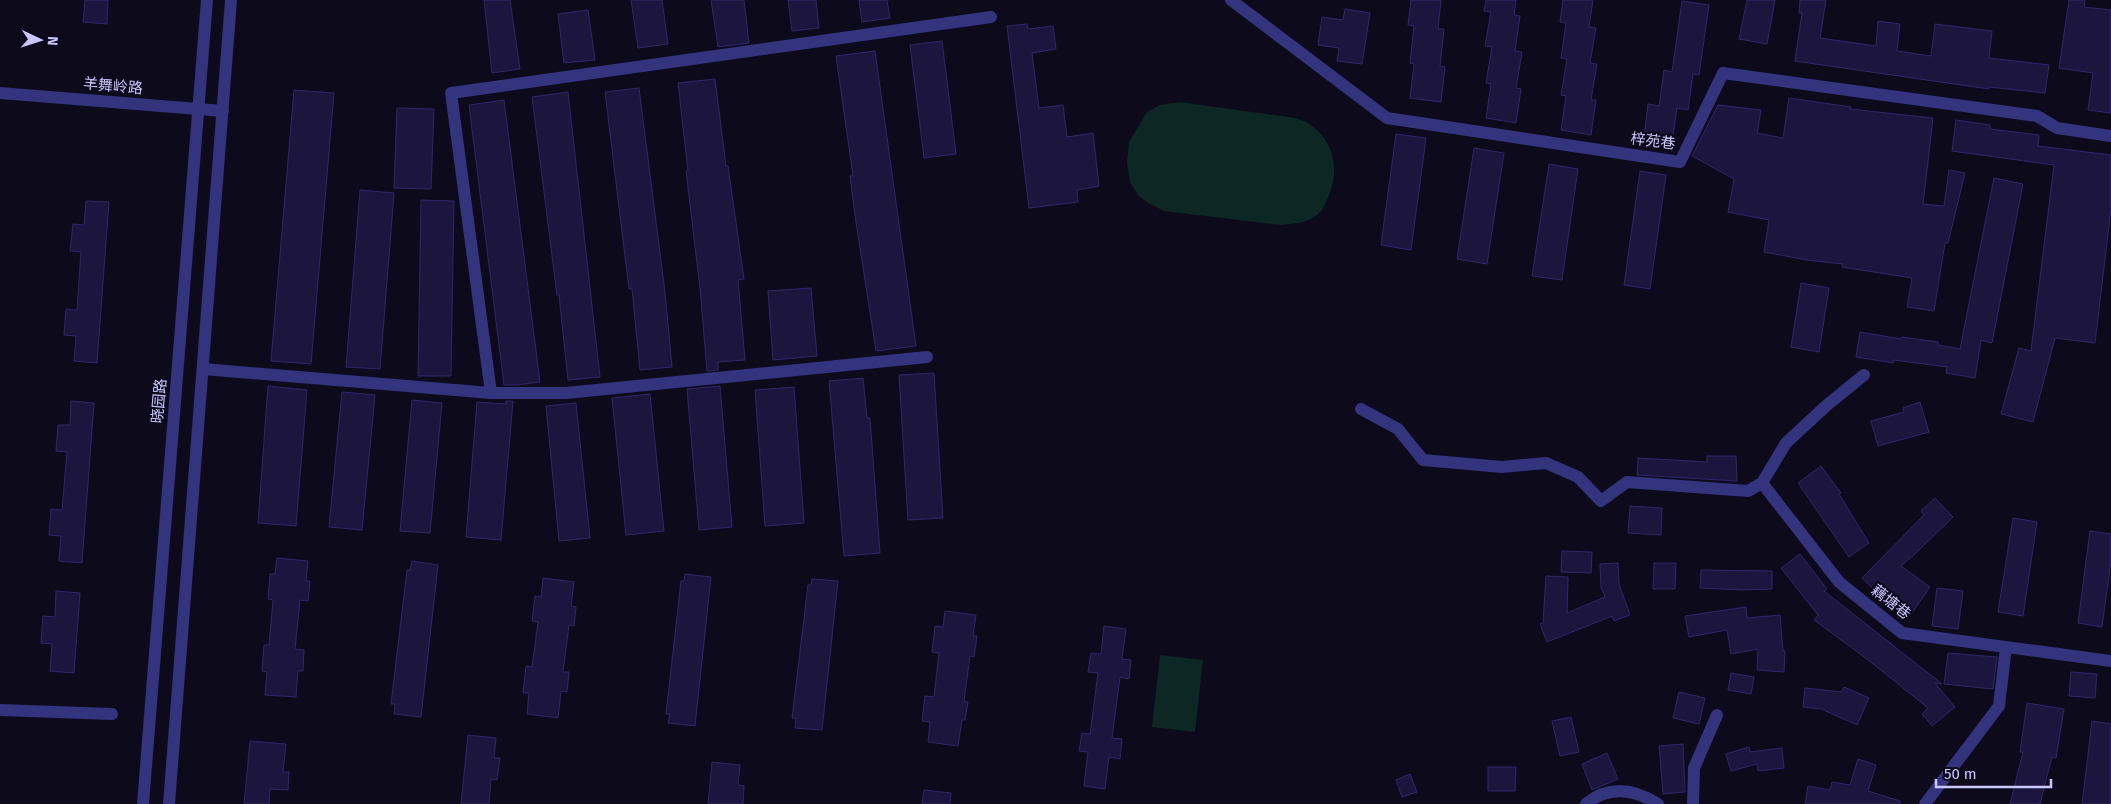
<svg xmlns="http://www.w3.org/2000/svg" width="2111" height="804" font-family="'Fira Sans','Noto Sans SC',sans-serif">
<style>
.park{fill:#0d2725}
.building{fill:#1c163e;stroke:#31266b}
.lines{fill:none;stroke-linecap:round;stroke-linejoin:round}
.minor{stroke:#33337e;stroke-width:12}
.tertiary{stroke:#33337e;stroke-width:12}
.labels{text-anchor:middle;dominant-baseline:central;stroke-width:4.5;stroke-linejoin:round;paint-order:stroke}
.street-label{font-size:15px;fill:#cac6ff;stroke:#0d0a1c}
</style>
<rect width="100%" height="100%" fill="#0d0a1c"/>
<path class="park" d="M1179,102L1296,118C1330,130 1342,163 1329,195C1325,204 1323,212 1314,217C1305,223 1292,224 1281,225L1164,211L1148,203L1138,195L1130,182L1127,163L1129,142L1147,112L1160,105Z
M1160,655L1203,660L1195,732L1152,727Z"/>
<path class="building" d="M85,0H108L107,24L83,22Z
M484,0H510L520,69L492,73Z
M631,0H662L668,44L638,48Z
M711,0H744L749,43L718,47Z
M788,0H816L819,28L792,31Z
M859,0H887L890,18L862,22Z
M1411,0H1441L1438,29H1444L1440,66L1445,67L1441,102L1410,98L1414,64L1410,63L1414,26L1408,25Z
M1486,0H1516L1514,15L1520,16L1515,51L1522,52L1516,88L1521,89L1516,123L1486,118L1491,84L1486,83L1492,47L1485,46L1491,12L1484,11Z
M1563,0H1593L1589,27L1596,28L1590,63L1597,64L1591,100H1596L1591,135L1561,130L1566,96L1561,95L1567,59L1561,58L1566,23L1560,22Z
M1747,0H1775L1767,44L1739,39Z
M1800,0H1826L1820,38L1876,46L1878,21L1900,24L1897,51L1931,56L1935,24L1992,31L1989,58L2049,65L2045,93L1989,87V89L1795,61L1802,13H1799Z
M2069,0H2085L2084,7L2111,10V113L2088,110L2093,73L2059,68Z
M1682,1L1709,5L1699,75L1693,74L1688,110L1677,108L1672,142L1644,139L1648,104L1659,106L1664,70L1672,72Z
M1345,9L1370,13L1362,64L1337,61L1339,48L1318,45L1322,17L1343,20Z
M588,10L595,60L564,63L558,14Z
M1027,24L1028,29L1053,26L1056,49L1032,53L1039,108L1063,105L1067,137L1093,133L1099,186L1077,190L1078,202L1029,208L1007,26Z
M942,41L956,154L924,158L910,45Z
M875,51L916,346L876,351L856,222L850,176H853L836,56Z
M715,79L726,166H728L744,279L738,280L745,360L718,362V370L707,371L700,288L686,171H688L678,83Z
M639,88L665,292L672,367L640,370L632,289H629L605,92Z
M294,90L334,93L311,364L271,361Z
M568,92L600,377L568,380L559,295H557L532,97Z
M1789,98L1851,107L1850,109L1933,118L1923,204L1944,206L1949,170L1965,173L1948,243H1945L1934,311L1907,307L1912,278L1842,267L1843,264L1807,260L1764,252L1769,220L1728,212L1734,179L1692,156L1718,105L1761,110L1757,133L1783,138Z
M504,100L540,382L517,385H504L469,105Z
M397,108L434,109L431,189L394,188Z
M1956,120L1990,125V129L2039,135L2038,146L2111,155V209L2095,343L2055,338L2033,422L2001,414L2019,348L2031,351L2054,165L1952,151Z
M1396,134L1426,138L1411,250L1381,245Z
M1474,148L1504,153L1487,264L1457,259Z
M1549,164L1578,169L1562,280L1532,276Z
M1640,171L1666,175L1650,289L1624,285Z
M1994,178L2023,184L1992,343L1981,340L1975,378L1946,373L1947,367L1894,360L1893,363L1856,357L1860,332L1901,339L1902,337L1938,342V345L1960,349Z
M360,190L394,193L380,369L346,367Z
M421,200L454,201L451,376H418Z
M86,201L109,202L97,363L74,361L76,336L64,335L66,309L77,310L81,252L70,251L73,224L84,225Z
M1801,283L1829,288L1819,352L1791,347Z
M811,288L817,356L773,360L768,291Z
M934,373L943,518L908,520L899,375Z
M863,378L867,418H870L880,553L844,556L829,381Z
M268,386L307,390L296,526L258,523Z
M720,386L732,527L699,530L687,389Z
M794,387L804,523L765,526L755,390Z
M342,392L375,395L362,530L329,527Z
M650,394L664,531L626,535L612,398Z
M412,400L442,403L430,533L400,531Z
M71,401L94,403L82,563L59,561L61,536L49,535L51,509L62,510L67,452L56,451L58,425H70Z
M506,401H513L501,540L466,537L477,402L506,404Z
M1920,402L1929,432L1878,446L1871,421L1904,412L1903,408Z
M576,403L590,538L559,541L546,406Z
M1707,456H1736L1737,481L1637,475L1638,458L1707,462Z
M1821,466L1841,493L1839,494L1869,543L1849,557L1798,483Z
M1935,498L1953,517L1916,553L1901,566L1930,587L1911,614L1882,593L1880,595L1862,578L1924,515L1921,511Z
M1630,506L1662,508L1661,535L1628,533Z
M2013,518L2037,522L2023,616L1998,612Z
M2090,531L2111,534V561L2102,627L2078,623Z
M1562,551L1592,552L1591,573L1561,572Z
M1800,554L1827,589L1824,591L1942,684L1935,683L1955,707L1932,726L1922,714L1928,708L1867,659L1814,620L1818,615L1781,568Z
M277,558L308,561L306,581H310L308,601L300,600L295,649L304,650L303,671H298L296,697L265,695L267,672L262,671L264,645H269L273,600L268,599L270,574H275Z
M412,561L438,565L421,717L394,714L395,704H391L407,570H410Z
M1618,563L1619,584L1630,615L1614,621L1612,616L1547,642L1540,624L1543,623L1546,576L1568,577L1567,613L1605,597L1601,587L1600,564Z
M1654,563H1676L1675,589H1653Z
M1701,570L1772,571V589L1743,590L1700,588Z
M685,574L711,577L695,726L668,723L670,714H666L681,581H684Z
M543,578L574,582L571,606L576,607L574,626L569,625L563,672H569L567,692L561,691L558,718L527,714L529,693H523L526,666L532,667L538,622L532,621L535,596L541,597Z
M812,579L838,581L822,730L795,728L796,718H792L808,585H811Z
M1937,588L1963,591L1958,629L1932,626Z
M56,591L80,593L74,673L50,671L52,644L41,643L43,616L55,617Z
M1746,607L1747,618L1780,615L1783,651H1785L1784,672L1757,670L1758,649L1731,654L1727,630L1689,637L1685,616Z
M945,611L976,615L973,636H977L974,657L970,656L964,701L968,702L965,720H962L958,746L928,742L930,722L922,721L925,696L934,697L939,653L932,652L935,626L943,627Z
M1104,626L1126,629L1122,659L1131,660L1129,679L1120,677L1112,738L1122,739L1120,759L1109,757L1105,789L1084,786L1088,752L1079,751L1082,733L1090,734L1098,673L1088,672L1091,653L1101,654Z
M1948,653L1997,657L1993,689L1944,684Z
M2071,672L2097,674L2095,698L2069,696Z
M1731,673L1754,677L1751,694L1728,690Z
M1844,687L1869,698L1857,725L1821,709L1803,707L1805,688L1841,692Z
M1679,692L1705,698L1699,724L1673,718Z
M2027,703L2064,709L2056,758L2052,757L2040,804H2010L2023,752H2020Z
M1571,717L1579,752L1560,756L1552,721Z
M2092,721L2111,724V804H2082Z
M468,735L496,738L494,758H500L497,780L491,779L489,804H461Z
M250,741L286,744L283,772H289L288,790L270,789L269,804H244Z
M1683,744L1685,792L1663,794L1659,746Z
M1749,747L1750,752L1782,748L1784,768L1758,771L1757,764L1731,771L1726,754Z
M1607,753L1618,779L1592,790L1582,764Z
M1858,759L1876,765L1868,791L1900,801V804H1805L1808,786L1830,790L1832,782L1850,785Z
M712,762L740,765L738,785L744,786L743,804H708Z
M1488,767H1516L1515,791H1488Z
M1410,774L1417,792L1402,797L1396,780Z
M924,790L951,793L950,804H922Z"/>
<g class="lines">
<path class="minor" d="M1231,0L1387,118L1680,162L1723,73L2037,116L2057,128L2111,136
M203,369L491,393H566L927,357
M491,393L451,93L991,17
M1361,409L1398,429L1423,460L1502,467L1546,463L1578,477L1601,501L1627,482L1748,491L1762,483L1786,443L1827,405L1864,375
M1762,483L1839,582L1902,633L2111,661
M0,710L112,714
M1586,804C1609,785 1634,789 1658,804
M1693,804L1694,768L1717,715
M1925,804L1999,706L2006,647"/>
<path class="tertiary" d="M0,93L223,111
M143,804L207,0
M169,804L231,0"/>
</g>
<g class="labels">
<g class="street-label">
<text transform="translate(113 86) rotate(5)">羊舞岭路</text>
<text transform="translate(1653 141) rotate(7)">梓苑巷</text>
<text transform="translate(159 401) rotate(-85)">晓园路</text>
<text transform="translate(1891 602) rotate(38)">藕塘巷</text>
</g>
</g>
<g transform="translate(40 40) rotate(94)" stroke="#0d0a1c" stroke-width="4" paint-order="stroke">
<path d="M0-4L9 19L0 12L-9 19Z" fill="#cac6ff"/>
<text y="-8" font-size="14" font-weight="bold" text-anchor="middle" fill="#cac6ff">N</text>
</g>
<path d="M1936 779v8h115v-8" fill="none" stroke="#cac6ff" stroke-width="2.5"/>
<text x="1944" y="779" font-size="15" fill="#cac6ff" stroke="#0d0a1c" stroke-width="4" paint-order="stroke">50 m</text>
</svg>
